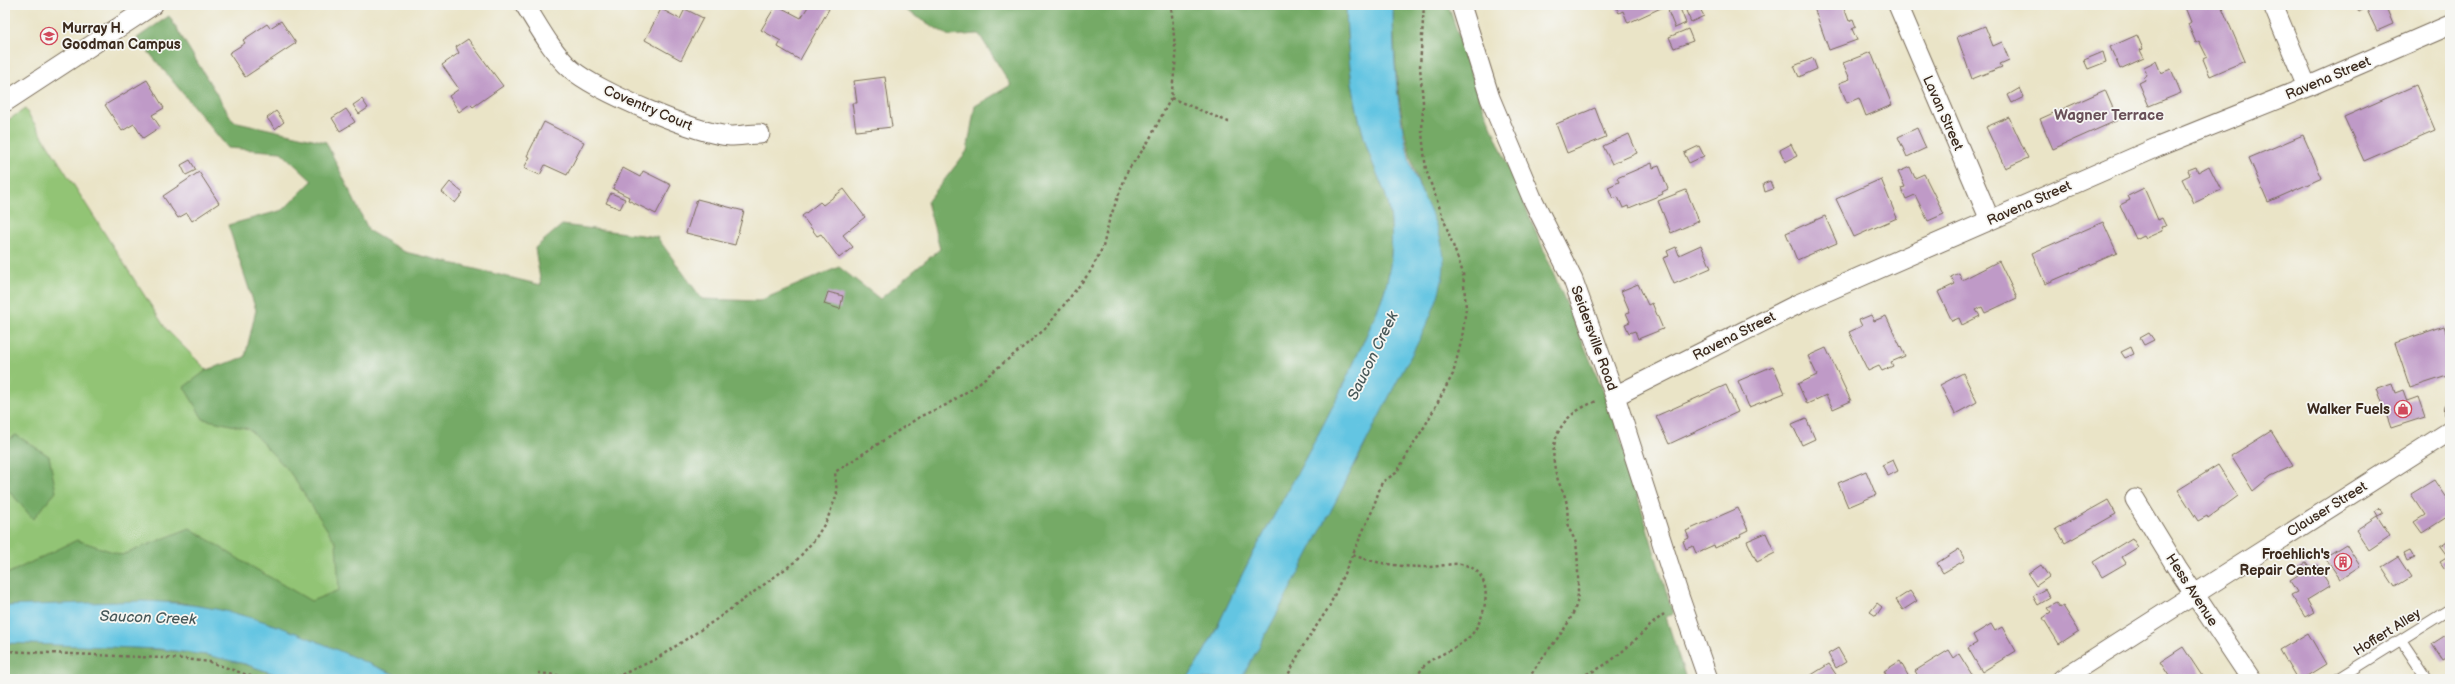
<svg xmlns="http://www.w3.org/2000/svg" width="2455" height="684" font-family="'Balsamiq Sans',sans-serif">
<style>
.green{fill:#92c474;stroke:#667749}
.forest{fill:#75aa66;stroke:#586a42}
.water{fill:#64c5e2;stroke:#507880}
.building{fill:#bf9ac7}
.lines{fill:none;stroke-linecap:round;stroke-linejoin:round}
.lane-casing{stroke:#786b59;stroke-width:12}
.street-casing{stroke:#786b59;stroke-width:21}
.path{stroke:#786b59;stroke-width:2.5;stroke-dasharray:3 3;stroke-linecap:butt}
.lane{stroke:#fff;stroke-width:10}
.street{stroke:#fff;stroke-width:19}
.labels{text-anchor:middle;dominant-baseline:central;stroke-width:3.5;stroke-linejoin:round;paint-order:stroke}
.poi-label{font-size:14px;font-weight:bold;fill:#3b2a1e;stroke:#f6f6f2;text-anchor:end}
.street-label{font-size:14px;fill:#3b2a1e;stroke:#f6f6f2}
.neighbourhood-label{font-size:15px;font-weight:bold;fill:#695159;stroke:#f6f6f2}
.water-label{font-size:15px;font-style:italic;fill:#475859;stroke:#f6f6f2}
</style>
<rect width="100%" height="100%" fill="#f6f6f2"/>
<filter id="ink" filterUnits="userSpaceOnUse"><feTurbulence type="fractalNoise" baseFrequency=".025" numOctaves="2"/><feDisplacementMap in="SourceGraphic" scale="8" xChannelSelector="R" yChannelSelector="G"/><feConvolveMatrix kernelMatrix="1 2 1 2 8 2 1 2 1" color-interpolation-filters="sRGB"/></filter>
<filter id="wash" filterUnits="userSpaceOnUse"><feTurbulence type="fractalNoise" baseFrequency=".012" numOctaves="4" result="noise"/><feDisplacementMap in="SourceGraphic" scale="16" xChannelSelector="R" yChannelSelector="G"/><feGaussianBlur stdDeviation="0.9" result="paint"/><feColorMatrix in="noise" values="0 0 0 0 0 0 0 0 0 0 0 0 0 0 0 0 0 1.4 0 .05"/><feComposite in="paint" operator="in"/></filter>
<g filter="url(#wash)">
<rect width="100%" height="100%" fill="#eae4c7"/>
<path class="green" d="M25,109L166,329L207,370L437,387L317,643L209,609L5,606V122Z"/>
<path class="forest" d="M897,5H1346C1347,57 1353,107 1370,156C1378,179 1390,197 1391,222C1392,240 1392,259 1388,277C1383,301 1372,322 1362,345C1329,419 1289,488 1250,559C1229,599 1213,642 1187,679H406L278,627L241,615L177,602L5,606V572L9,573L77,540L122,555L190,528L242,561L311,601L339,590L336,543L289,471L249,429L203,419L184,387L207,370L245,357L256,310L228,225L283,210L312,181L281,152L228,148L137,38L169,16L233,121L326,142L369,231L405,252L541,285L535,248L562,225L657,237L702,299L759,301L839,267L880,299L940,249L927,202L967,151L975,106L1011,85L979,34L949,36Z
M1393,5H1448L1482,104L1613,414L1673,614L1666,617L1686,679H1241L1365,445L1434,222C1402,153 1394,80 1393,5Z
M16,435L49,456L56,492L33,519L5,486V442Z
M5,643C71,645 139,645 205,655C234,659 262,670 289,679H5Z"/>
<path class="water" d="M1346,5H1393C1393,58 1397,113 1411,165C1421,198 1445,231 1444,265C1443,304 1409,358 1391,393C1342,489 1294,585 1241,679H1187C1213,642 1229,599 1250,559C1289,488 1329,419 1362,345C1372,322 1383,301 1388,277C1392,259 1392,240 1391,222C1390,197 1378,179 1370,156C1353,107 1347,57 1346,5Z
M142,601C175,602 209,606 241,615C297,629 352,658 406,679H289L245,664L206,655L160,649L5,643V606Z"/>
<g id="blocks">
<path class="building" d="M776,5L801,18L809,5H822L829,9L800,60L778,47L781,41L761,30Z
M1619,5H1662L1663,7L1628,23L1623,11L1619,13L1616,7Z
M1698,5L1704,16L1691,22L1686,11Z
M1813,5H1843L1849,21L1853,19L1856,27L1852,29L1857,40L1829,50Z
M2179,5H2221L2245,61L2210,76L2203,59L2207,57L2199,41L2196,43L2188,24L2191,22L2184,5L2180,7Z
M2356,5H2385L2393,24L2377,31L2366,8L2359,12Z
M1679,6L1686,23L1675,28L1668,11Z
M661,9L680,19L685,9L703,18L681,60L645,40Z
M281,21L296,43L245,77L229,53L245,43L243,40L267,24L270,28Z
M1985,26L1993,46L2002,42L2009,60L2000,64L2002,67L1972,79L1957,37Z
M1688,29L1693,41L1674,48L1669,37Z
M2137,35L2143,49L2140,50L2144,58L2120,69L2110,47Z
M468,39L503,86L473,107L470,104L459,112L449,96L459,89L442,65L459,53L456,47Z
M1871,52L1892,105L1866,116L1859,98L1847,103L1839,83L1850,79L1843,63Z
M2103,52L2106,62L2088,69L2084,60Z
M1813,58L1817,69L1799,77L1794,66Z
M2156,61L2161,73L2171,69L2181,93L2149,106L2139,83L2145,80L2144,77L2147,75L2144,67Z
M885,77L892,127L856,131L852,103H857L854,81Z
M147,80L164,108L152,115L160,127L143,138L134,124L122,131L105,105Z
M2416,85L2435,130L2364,161L2344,117Z
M2020,88L2024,97L2012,103L2008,95Z
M2105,90L2118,120L2053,149L2040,119Z
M362,99L368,108L359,114L353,105Z
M1595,108L1606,137L1567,153L1556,124Z
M346,109L355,122L340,131L332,118Z
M276,111L284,122L275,129L267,118Z
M2009,117L2028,158L2005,168L1986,127Z
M544,122L584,142L567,175L545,165L540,175L524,168L530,157L527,156Z
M1917,128L1926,148L1907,157L1898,137Z
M1629,134L1637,153L1612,164L1603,146Z
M2303,135L2322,178L2268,202L2249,158Z
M1791,144L1797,156L1785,162L1780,150Z
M1699,146L1704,156L1689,163L1684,153Z
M190,160L196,170L186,175L181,165Z
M1652,163L1653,168L1659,166L1668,189L1662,192L1663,194L1629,208L1628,206L1623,208L1618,197L1613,199L1608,187L1619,182L1617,178Z
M2209,166L2221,190L2194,203L2182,179L2190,175L2188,170L2196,167L2198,172Z
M1910,167L1915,178L1924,174L1944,214L1928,221L1915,195L1906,199L1901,188L1905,187L1898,172Z
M623,168L640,177L643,171L671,185L656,214L628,200L629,197L613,189Z
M199,172L219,203L192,221L187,213L178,218L163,196Z
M1881,179L1897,218L1854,237L1836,199Z
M1770,181L1773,189L1765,192L1763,184Z
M450,182L463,193L455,203L442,192Z
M2144,188L2158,220L2162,218L2166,226L2161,227L2162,231L2146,238L2144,235L2136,239L2120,205L2130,200L2128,196Z
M844,189L865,217L843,235L853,247L839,258L821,234L817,236L802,216L820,202L823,205Z
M1686,190L1699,221L1671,233L1658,201Z
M611,193L625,199L620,209L606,203Z
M697,199L744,211L735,245L686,233Z
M1825,216L1837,243L1797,260L1786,233Z
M2103,222L2117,253L2045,284L2032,253Z
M1701,245L1711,268L1674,284L1663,258L1669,256L1667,251L1676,247L1679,255Z
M1999,261L2017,298L1985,313L1982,307L1976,310L1980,316L1962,325L1959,318L1952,321L1938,292L1955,284L1951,277L1959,273L1962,280Z
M1638,284L1648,305L1652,303L1663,329L1638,339L1635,331L1629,333L1625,324L1630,322L1626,313L1630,312L1621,291Z
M828,292L843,296L840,309L824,304Z
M1871,315L1874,321L1886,316L1905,356L1891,362L1893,366L1882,371L1879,366L1868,371L1849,332L1862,326L1859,320Z
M2444,326L2450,343V375L2410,388L2395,343Z
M2149,333L2154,340L2144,345L2140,338Z
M2131,347L2134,354L2125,358L2121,352Z
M1826,348L1851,401L1833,409L1826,395L1807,404L1798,384L1817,375L1808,356Z
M1773,366L1785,393L1749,407L1738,381Z
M1963,373L1977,402L1955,414L1940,385Z
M2392,383L2395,393L2403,390L2407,401L2418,397L2425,417L2391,428L2377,388Z
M1726,385L1738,412L1669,444L1656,416Z
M1806,418L1815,439L1802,445L1792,424Z
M2271,431L2293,466L2271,476L2253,491L2231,456Z
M1893,460L1898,471L1888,476L1882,465Z
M2218,465L2238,496L2208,518L2207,516L2198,521L2178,490Z
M1866,471L1876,495L1848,507L1838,483Z
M2434,480L2450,504V515L2422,533L2414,522L2425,515L2411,494Z
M2108,500L2116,514L2065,543L2056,529Z
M1738,508L1748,530L1740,534L1741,536L1715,548L1714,545L1696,553L1693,546L1686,549L1683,541L1689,538L1686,531Z
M2379,508L2383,513L2378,516L2375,511Z
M2377,516L2390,536L2369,550L2356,530Z
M1766,533L1775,553L1757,562L1747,541Z
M2132,538L2138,547L2122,557L2126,563L2102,577L2093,562Z
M2450,539V574L2449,575L2440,562L2448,557L2440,546Z
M2346,544L2360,566L2340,579L2325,557Z
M1959,549L1965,560L1943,573L1937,563Z
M2410,551L2414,558L2407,561L2404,554Z
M2398,557L2411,577L2395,587L2382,567Z
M2306,563L2310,569L2317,565L2330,586L2307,600L2314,612L2305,617L2291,595L2297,592L2290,581L2298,576L2294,570Z
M2041,565L2049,577L2036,586L2028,574Z
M2045,589L2050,598L2038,605L2033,596Z
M1910,591L1917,601L1903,610L1896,600Z
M1877,603L1882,607L1876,616L1870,612Z
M2056,603L2060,608L2063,606L2079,631L2059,644L2043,618L2051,613L2047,608Z
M1991,624L1995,631L2002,627L2016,651L1982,672L1968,648L1977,643L1973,635Z
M2308,633L2326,664L2302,679H2297L2280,650Z
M2446,635L2450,642V657L2443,661L2432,644Z
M2183,647L2204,679H2171L2160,662Z
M1838,648L1846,662L1836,668L1828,654Z
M1949,650L1954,658L1959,654L1974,678L1920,679L1915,671Z
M1900,661L1910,679H1889L1884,671Z
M1829,664L1839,679H1805Z"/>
</g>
</g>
<g filter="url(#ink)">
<use href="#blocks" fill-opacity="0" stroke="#786b59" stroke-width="1"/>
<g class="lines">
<defs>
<path id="lane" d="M2450,408V416
M2401,640L2427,679
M2338,679L2450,609"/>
<path id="street" d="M525,5C539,27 552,52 571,69C596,91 697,134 730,136C740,136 750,134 760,134
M1461,5L1490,98L1532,198L1573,280L1615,396L1680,599L1708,679
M1898,5L1990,220
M2273,5L2307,87
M5,102L153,5
M1615,396L1798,304L2158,147L2307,87L2450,25
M2135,499L2177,568L2251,679
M2062,679L2450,431"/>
</defs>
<use href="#lane" class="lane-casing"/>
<use href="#street" class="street-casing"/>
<path class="path" d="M1171,98L1231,123
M1353,555C1377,564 1402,567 1428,567C1438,567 1451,563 1461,564C1496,570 1488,614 1472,634C1461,647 1442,653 1428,662C1423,666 1419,674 1415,679
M5,651L185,659L210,662L259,679
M538,673L582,678L621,675L656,659L717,619L796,561L815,539L827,520L837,494L835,472L921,416L946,405L974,387L1044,330L1090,272L1103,247L1109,221L1128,170L1147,144L1171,98L1176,58L1171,5
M1286,679L1303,646L1329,607L1372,511L1382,482L1396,473L1426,424L1453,374L1462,338L1466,308L1463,273L1426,170L1422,133L1423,102L1420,67L1424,5
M1529,679C1542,652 1569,632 1577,602C1579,593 1578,553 1576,544C1575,538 1570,533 1569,527C1567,518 1568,509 1566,500C1564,492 1559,485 1557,477C1546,440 1561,414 1597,401
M1563,679C1608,676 1631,640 1664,614"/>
<use href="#lane" class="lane"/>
<use href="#street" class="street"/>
</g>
</g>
<defs>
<symbol id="university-ring" viewBox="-11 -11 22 22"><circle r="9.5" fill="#f6f6f2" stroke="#d1495b" stroke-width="1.5"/><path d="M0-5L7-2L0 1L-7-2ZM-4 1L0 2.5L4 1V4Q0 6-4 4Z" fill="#d1495b"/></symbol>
<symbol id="shop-ring" viewBox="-11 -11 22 22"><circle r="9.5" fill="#f6f6f2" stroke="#d1495b" stroke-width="1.5"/><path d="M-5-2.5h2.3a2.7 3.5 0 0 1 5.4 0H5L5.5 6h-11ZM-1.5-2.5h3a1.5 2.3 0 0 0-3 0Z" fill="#d1495b"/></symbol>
<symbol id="building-ring" viewBox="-11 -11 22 22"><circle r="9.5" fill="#f6f6f2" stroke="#d1495b" stroke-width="1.5"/><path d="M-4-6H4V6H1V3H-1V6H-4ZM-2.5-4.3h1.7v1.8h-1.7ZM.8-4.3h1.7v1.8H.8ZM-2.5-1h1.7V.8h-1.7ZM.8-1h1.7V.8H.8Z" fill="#d1495b"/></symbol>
</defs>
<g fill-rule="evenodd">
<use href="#university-ring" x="39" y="26" width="20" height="20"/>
<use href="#shop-ring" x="2393" y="399" width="20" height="20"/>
<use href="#building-ring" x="2333" y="552" width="20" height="20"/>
</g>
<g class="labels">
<g class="poi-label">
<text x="62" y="28" text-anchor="start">Murray H.<tspan x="62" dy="16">Goodman Campus</tspan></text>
<text x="2390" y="409">Walker Fuels</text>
<text x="2330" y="554">Froehlich's<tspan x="2330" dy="16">Repair Center</tspan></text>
</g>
<g class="street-label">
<text transform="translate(2328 78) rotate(-23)">Ravena Street</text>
<text transform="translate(648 108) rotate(23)">Coventry Court</text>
<text transform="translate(1943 113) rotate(66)">Lavan Street</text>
<text transform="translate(2029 203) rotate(-24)">Ravena Street</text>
<text transform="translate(1734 336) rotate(-27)">Ravena Street</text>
<text transform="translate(1594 338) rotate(70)">Seidersville Road</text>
<text transform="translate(2327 509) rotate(-32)">Clauser Street</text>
<text transform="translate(2192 590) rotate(57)">Hess Avenue</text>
<text transform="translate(2387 632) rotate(-32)">Hoffert Alley</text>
</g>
<g class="neighbourhood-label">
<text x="2109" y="115">Wagner Terrace</text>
</g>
<g class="water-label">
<text transform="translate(1373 356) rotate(-64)">Saucon Creek</text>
<text transform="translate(148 618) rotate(2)">Saucon Creek</text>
</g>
</g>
<rect width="2455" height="684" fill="none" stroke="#f6f6f2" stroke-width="20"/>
</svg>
